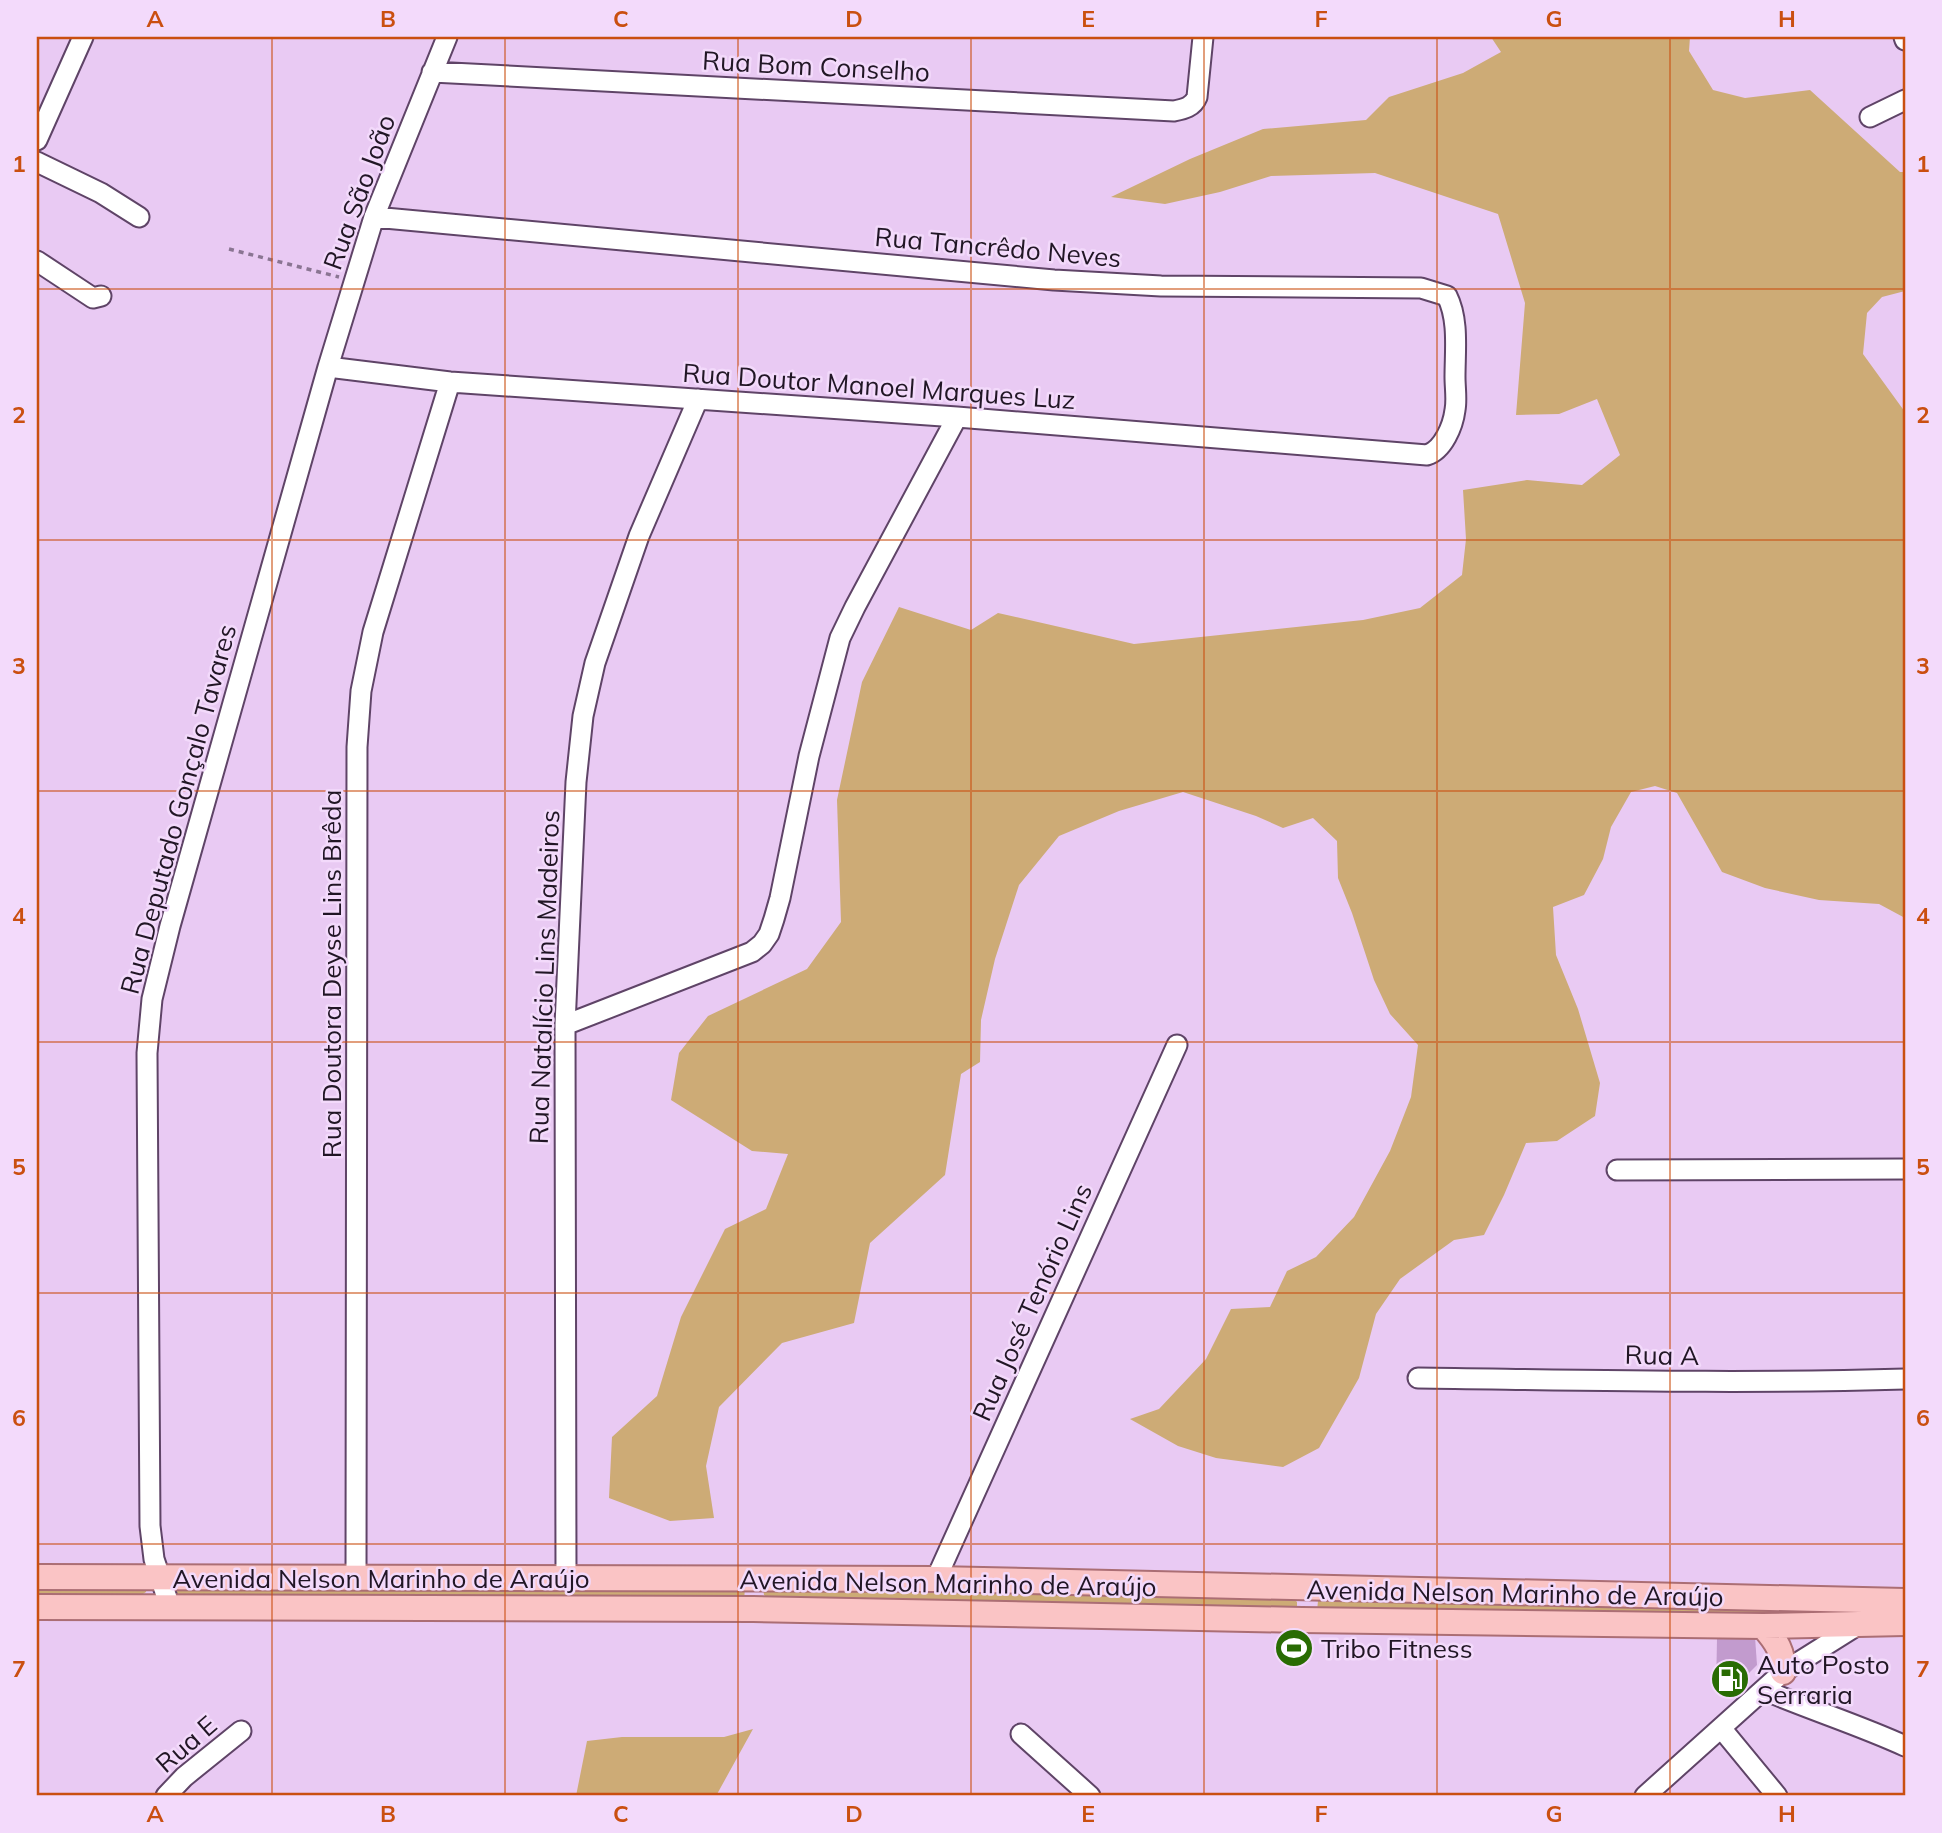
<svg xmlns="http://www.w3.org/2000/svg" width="1942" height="1833" font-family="Mulish,sans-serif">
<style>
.green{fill:#cdab76}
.building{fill:#c29bce}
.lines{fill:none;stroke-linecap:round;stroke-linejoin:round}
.minor-casing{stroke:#5f4467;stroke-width:23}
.major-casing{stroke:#ab6e74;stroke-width:28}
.path{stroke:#8a7592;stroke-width:3.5;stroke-dasharray:5 5;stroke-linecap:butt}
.minor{stroke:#fff;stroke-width:19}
.major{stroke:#fac4c5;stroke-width:24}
.grid{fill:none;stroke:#ca4f10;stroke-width:2;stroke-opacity:0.55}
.labels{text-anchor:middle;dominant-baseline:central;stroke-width:5;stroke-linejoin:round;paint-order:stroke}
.street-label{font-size:26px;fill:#211625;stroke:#f3dafb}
.poi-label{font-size:26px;fill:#211625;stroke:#f3dafb;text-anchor:start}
.neatline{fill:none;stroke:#ca4f10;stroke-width:2.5}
.grid-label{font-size:23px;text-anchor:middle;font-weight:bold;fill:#ca4f10}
</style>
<rect width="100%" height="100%" fill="#e9caf3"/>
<path class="green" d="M1491,37H1690L1689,51L1713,90L1745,98L1810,90L1900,172H1905V291L1882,297L1867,313L1863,354L1905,412V918L1879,904L1819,900L1765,888L1722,872L1677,793L1655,786L1631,792L1611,827L1603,859L1584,895L1553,907L1556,955L1578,1009L1600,1083L1595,1116L1557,1141L1526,1143L1504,1195L1484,1235L1454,1240L1400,1279L1376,1314L1359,1378L1319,1448L1283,1467L1216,1458L1178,1446L1130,1419L1159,1409L1206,1359L1231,1309L1270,1307L1287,1271L1316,1257L1354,1217L1390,1151L1411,1097L1418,1045L1390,1014L1374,980L1352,913L1338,878L1337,841L1313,818L1283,828L1256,816L1183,792L1119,811L1059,836L1019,885L995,959L981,1020L980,1062L961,1074L945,1175L870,1243L854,1323L782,1343L719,1407L706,1466L714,1518L670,1521L609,1498L612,1437L657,1396L681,1317L725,1229L766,1209L788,1154L752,1151L671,1100L679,1053L708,1016L807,969L841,922L837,800L862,682L899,607L971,630L998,613L1134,644L1363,620L1420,608L1462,575L1466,539L1463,490L1527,480L1582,485L1620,455L1597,399L1559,414L1516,415L1525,303L1498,214L1375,173L1271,176L1220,192L1165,204L1111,197L1190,159L1263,129L1366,120L1389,97L1463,73L1501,52Z
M37,1581L147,1584L146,1592L138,1597H37Z
M175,1586L745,1589L744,1599H178L173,1593Z
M763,1588L1292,1597L1297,1602V1609L771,1600L764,1595Z
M1324,1598L1820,1606V1620L1317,1611L1318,1601Z
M753,1729L716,1796H576L587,1741L622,1737H724Z"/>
<path class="building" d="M1755,1637L1757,1665L1724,1698L1716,1692L1717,1639Z"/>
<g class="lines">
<defs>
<path id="minor" d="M1904,37L1905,40
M432,72L1174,111C1184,109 1193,107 1197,97L1203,37
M1870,117L1905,100
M37,140L83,37
M37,162L101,193L139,217
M37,261L93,298L101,296
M328,367L450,382L957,417L1427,455C1443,450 1453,426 1455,410C1457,400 1455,388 1455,377C1455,350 1459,320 1447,296L1421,288L1161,286L1054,280L374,217
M565,1025L752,952L762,944L769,934L774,919L780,898L809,756L840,638L855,607L957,417
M1617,1170L1905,1169
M1418,1378C1580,1380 1743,1384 1905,1379
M566,1577L565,1025L576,782L583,716L595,663L639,536L698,399
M356,1578L357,747L361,691L373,632L450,382
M936,1579L1177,1045
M170,1607L154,1559L150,1526L147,1053L152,999L170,926L328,367L374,217L447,37
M1764,1690C1811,1710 1859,1725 1905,1746
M1721,1728L1777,1796
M1021,1734L1090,1796
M166,1796L184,1777L241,1731
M1645,1796L1783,1672L1861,1623"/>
<path id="major" d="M37,1577L936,1579L1905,1601
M37,1607L753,1609L1302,1620L1763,1626L1905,1623
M1763,1626C1777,1642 1783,1651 1783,1672"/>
</defs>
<use href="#minor" class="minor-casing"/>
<use href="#major" class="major-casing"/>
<path class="path" d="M229,249L339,277"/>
<use href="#minor" class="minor"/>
<use href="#major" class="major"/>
</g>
<path class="grid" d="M272,37V1796M505,37V1796M738,37V1796M971,37V1796M1204,37V1796M1437,37V1796M1670,37V1796M37,289H1905M37,540H1905M37,791H1905M37,1042H1905M37,1293H1905M37,1544H1905"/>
<defs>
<symbol id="stadium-disc" viewBox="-11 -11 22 22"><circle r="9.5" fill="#296c03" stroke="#f3dafb"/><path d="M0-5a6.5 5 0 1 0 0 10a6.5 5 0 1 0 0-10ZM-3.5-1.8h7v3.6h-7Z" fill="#fff"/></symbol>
<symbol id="fuel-disc" viewBox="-11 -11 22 22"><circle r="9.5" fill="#296c03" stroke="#f3dafb"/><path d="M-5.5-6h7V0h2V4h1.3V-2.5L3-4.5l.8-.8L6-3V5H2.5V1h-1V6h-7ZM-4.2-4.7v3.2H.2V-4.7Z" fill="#fff"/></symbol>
</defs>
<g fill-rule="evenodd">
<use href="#stadium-disc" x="1272" y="1626" width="44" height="44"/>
<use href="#fuel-disc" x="1708" y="1657" width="44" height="44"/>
</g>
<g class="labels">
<g class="street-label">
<text transform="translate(816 66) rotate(3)">Rua Bom Conselho</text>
<text transform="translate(359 192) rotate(-70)">Rua São João</text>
<text transform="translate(998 247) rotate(5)">Rua Tancrêdo Neves</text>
<text transform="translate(879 386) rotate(4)">Rua Doutor Manoel Marques Luz</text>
<text transform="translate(178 809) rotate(-75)">Rua Deputado Gonçalo Tavares</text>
<text transform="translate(331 974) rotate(-90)">Rua Doutora Deyse Lins Brêda</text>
<text transform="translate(544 977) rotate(-88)">Rua Natalício Lins Madeiros</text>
<text transform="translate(1032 1302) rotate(-66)">Rua José Tenório Lins</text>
<text transform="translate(1662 1355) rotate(1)">Rua A</text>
<text x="381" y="1578">Avenida Nelson Marinho de Araújo</text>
<text transform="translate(948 1583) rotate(1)">Avenida Nelson Marinho de Araújo</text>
<text transform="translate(1515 1593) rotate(1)">Avenida Nelson Marinho de Araújo</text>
<text transform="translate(186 1744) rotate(-41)">Rua E</text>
</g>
<g class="poi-label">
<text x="1321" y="1648">Tribo Fitness</text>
<text x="1757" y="1664">Auto Posto<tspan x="1757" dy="30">Serraria</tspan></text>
</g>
</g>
<rect width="1942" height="1833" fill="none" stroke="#f3dafb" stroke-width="77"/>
<rect x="38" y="38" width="1866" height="1756" class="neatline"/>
<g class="grid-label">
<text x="155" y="27">A</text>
<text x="388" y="27">B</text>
<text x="621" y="27">C</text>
<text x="854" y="27">D</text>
<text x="1088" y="27">E</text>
<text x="1321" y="27">F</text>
<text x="1554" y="27">G</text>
<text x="1787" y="27">H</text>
<text x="19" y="172">1</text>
<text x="1923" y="172">1</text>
<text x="19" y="423">2</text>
<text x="1923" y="423">2</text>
<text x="19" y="674">3</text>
<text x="1923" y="674">3</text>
<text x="19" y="924">4</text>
<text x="1923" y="924">4</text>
<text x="19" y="1175">5</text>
<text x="1923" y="1175">5</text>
<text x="19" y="1426">6</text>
<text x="1923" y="1426">6</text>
<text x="19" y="1677">7</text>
<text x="1923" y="1677">7</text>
<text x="155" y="1822">A</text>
<text x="388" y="1822">B</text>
<text x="621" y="1822">C</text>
<text x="854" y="1822">D</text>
<text x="1088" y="1822">E</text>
<text x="1321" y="1822">F</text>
<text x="1554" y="1822">G</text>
<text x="1787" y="1822">H</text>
</g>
</svg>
